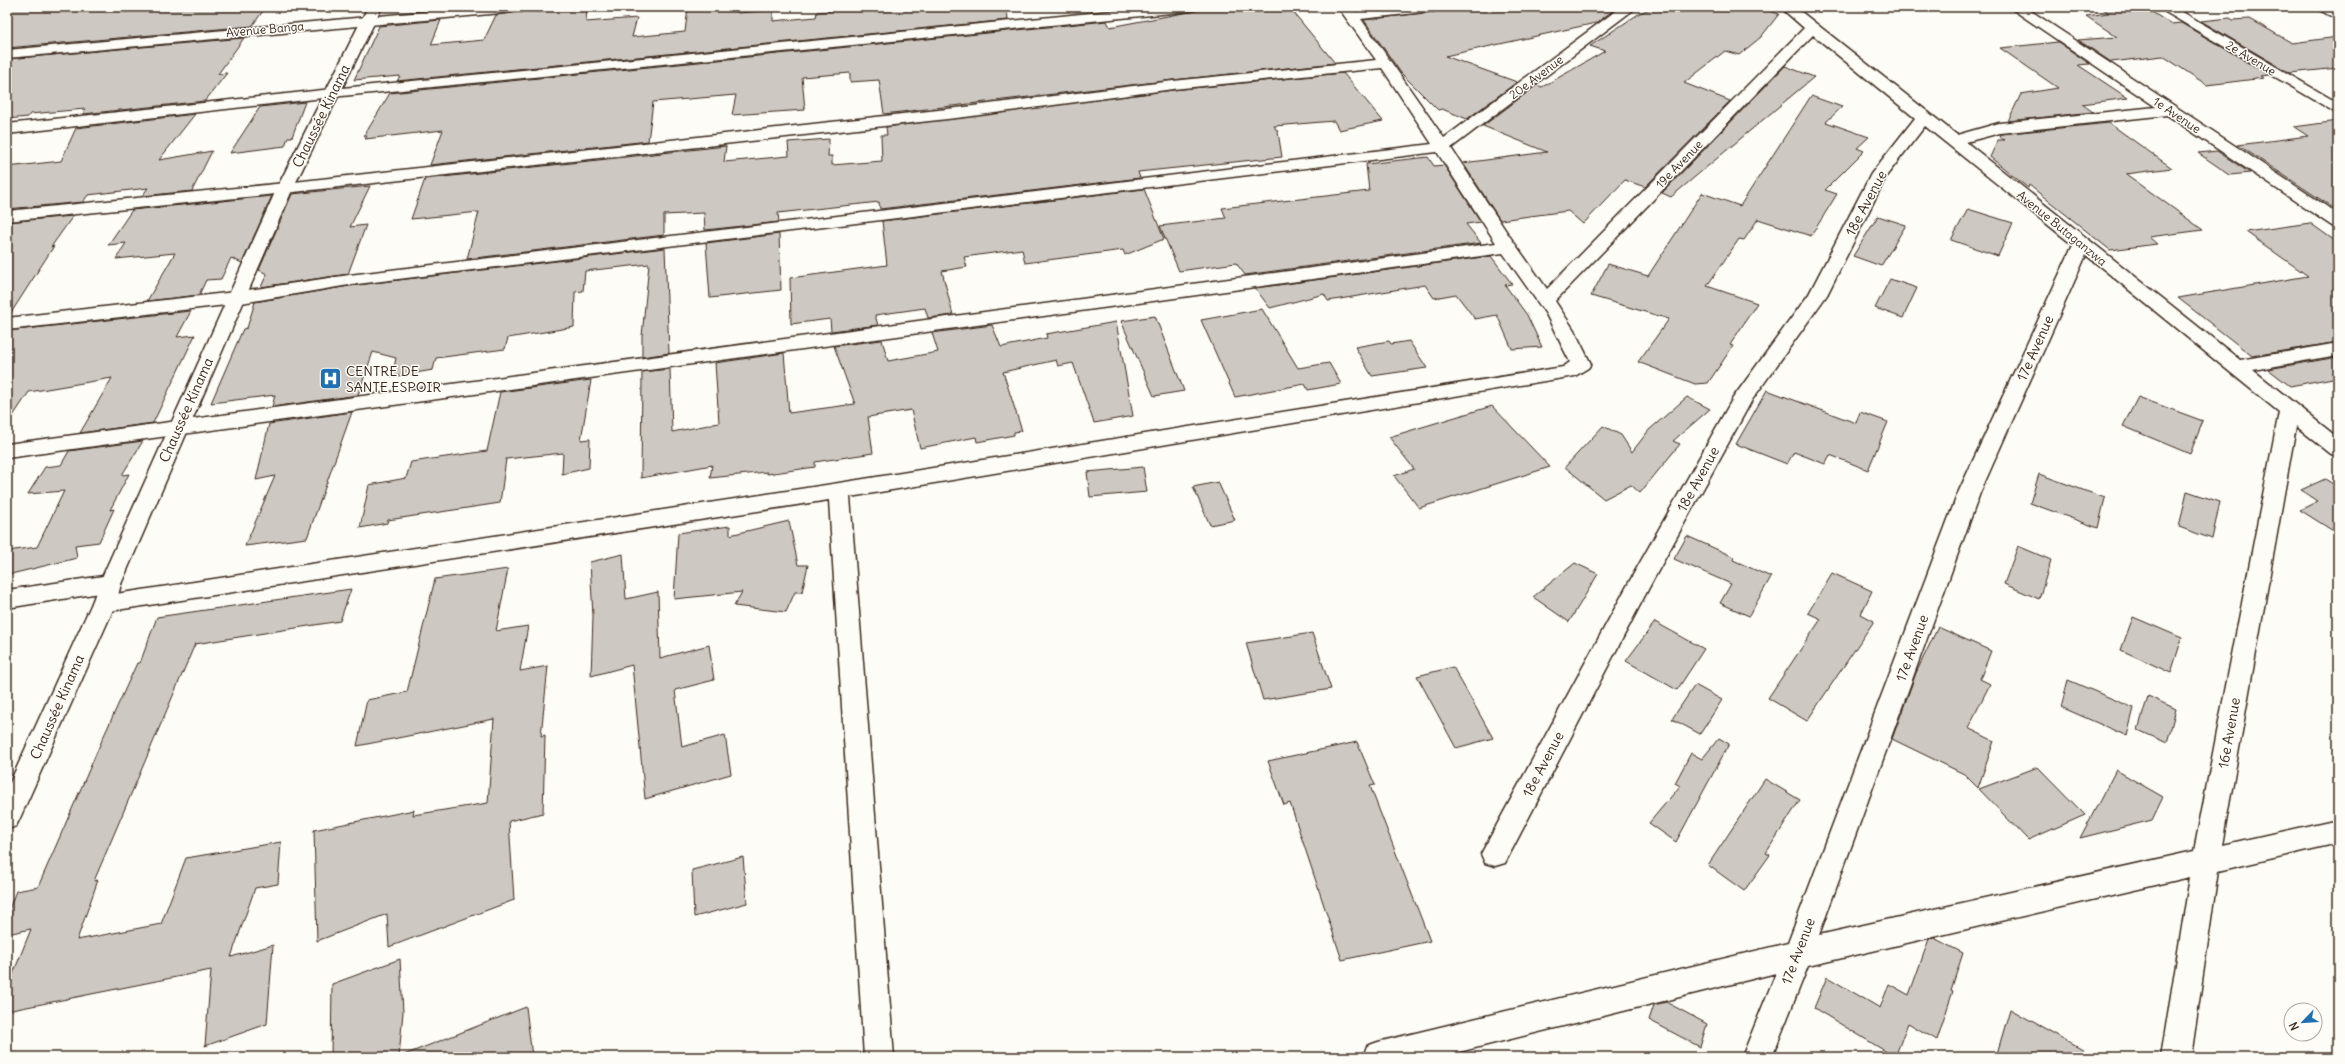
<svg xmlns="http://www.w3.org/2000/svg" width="2345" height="1064" font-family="Delius,sans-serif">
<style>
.building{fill:#cdc8c2;stroke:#3b2a1e}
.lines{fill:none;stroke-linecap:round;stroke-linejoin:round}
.street-casing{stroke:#3b2a1e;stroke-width:3}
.secondary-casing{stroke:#3b2a1e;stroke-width:3}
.street{fill:#fdfcf7;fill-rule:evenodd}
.secondary{fill:#fdfcf7;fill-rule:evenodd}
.labels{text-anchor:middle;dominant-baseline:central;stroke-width:3;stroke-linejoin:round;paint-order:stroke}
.far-street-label{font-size:12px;fill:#3b2a1e;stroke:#fdfcf7}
.street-label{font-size:14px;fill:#3b2a1e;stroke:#fdfcf7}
.poi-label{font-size:14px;fill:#3b2a1e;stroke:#fdfcf7;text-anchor:start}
</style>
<rect width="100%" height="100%" fill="#fdfcf7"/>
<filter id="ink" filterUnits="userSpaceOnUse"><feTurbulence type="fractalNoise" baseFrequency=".025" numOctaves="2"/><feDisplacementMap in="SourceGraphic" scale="8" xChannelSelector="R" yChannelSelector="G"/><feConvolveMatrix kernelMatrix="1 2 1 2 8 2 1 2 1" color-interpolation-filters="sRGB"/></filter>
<g filter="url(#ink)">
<path class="building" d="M7,7H266L252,26L7,48Z
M587,7L586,22L637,18L632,37L685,32L688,7H738V13L773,10V21L816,17L817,12L877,7H1007L1008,20L397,81L400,76L354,80L379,26L441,20L431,45L484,40L496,15L522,12L530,8Z
M1215,7H1235L1238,12L1289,7L1335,63L1173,80L884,114L879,80L850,82V73L802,77L805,110L732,115L736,95L653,102L648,141L430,165L443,130L365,139L367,136H364L390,93L1107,21L1110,27Z
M1472,7H1618L1596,23L1445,56L1517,82L1467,119L1442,109L1438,110L1401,73L1364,20Z
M1654,7H1757L1779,14L1761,37L1739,55L1725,51L1684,83L1730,101L1645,187L1625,180L1583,224L1568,211L1500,220L1463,163L1547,152L1483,126L1537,85L1542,87L1605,51L1590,46L1640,13Z
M2100,7H2144L2171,24L2181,23L2270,75L2260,76L2264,78L2207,85L2163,56L2111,62L2078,40L2117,37L2086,16L2109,13Z
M2230,18L2233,20L2250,19L2292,43L2338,37V68L2290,73L2201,21Z
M244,38L218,74L227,73L205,101L83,114L85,109L30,114L28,117L7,119V59Z
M2058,42L2090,64L2078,65L2128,98L2082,104L2093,112L2008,121L2021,94L2058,88L2000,48Z
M1785,66L1814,77L1671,197L1662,193Z
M1343,73L1383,121L1339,130L1334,121L1274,126L1278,132L1282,157L1138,172L1140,178L880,209L879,202L778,213L779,222L705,230L704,213L664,215V235L467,259L479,212L411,219L425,179L726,146L724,162L789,156L788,142L829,139L828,156H832V165L882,161L881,135H887L886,127L1173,90Z
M1811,96L1842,107L1826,122L1869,137L1857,148L1864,151L1825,190L1837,194L1811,236L1758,219L1744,240L1739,239L1707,286L1757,303L1730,345L1733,346L1708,383L1695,384L1638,362L1669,319L1591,296L1608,264L1648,276L1702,193L1740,206Z
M305,102L292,137H288L285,146L230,153L260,107Z
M195,114L159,160L212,151L192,191L142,196L148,188L88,195L83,202L7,209V167L61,161L76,128Z
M2338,121V211L2238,145L2308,136L2294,127Z
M2109,123L2172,168L2126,174L2203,230L2149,237L2157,244L2110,250L2029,185L2028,188L1990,157L1998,140H2004L2000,137L2001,134Z
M2217,151L2250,173L2230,175L2198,153Z
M1428,157L1434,166L1444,165L1481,222L1466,224L1481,243L1245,275L1236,263L1179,271L1160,226L1226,218L1222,208L1369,191L1366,164Z
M370,186L350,227L366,225L348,274L261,287L267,274L259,270L292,194Z
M1144,189L1164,239L1125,255L1123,250L1025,263L1022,249L964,257L967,267L942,271L953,315L928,318L925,308L875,315L878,325L831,331L830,319L791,324L790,278L887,265L882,221Z
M272,196L242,263L231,258L221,279L206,280L199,295L147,301L175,253L116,259L126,243L108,245L132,210Z
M1968,209L2013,223L1998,256L1951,240Z
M73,216L51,247L54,246L9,316H7V222Z
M1878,216L1906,225L1881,266L1853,256Z
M2310,223L2338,243V342L2252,356L2178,298L2308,276L2246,232Z
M779,234L781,290L710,298L706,243Z
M665,248L669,353L642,357V336L649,264L585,271L583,291L575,292L574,327L508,338L505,349L436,358L433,370L392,377L396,358L373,352L358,395L272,407L275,395L211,403L243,329L247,328L255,302L349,286Z
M1491,256L1512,284L1505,285L1527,315L1542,347L1512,349L1497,315L1475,319L1456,294L1434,298L1425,285L1328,301L1324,294L1270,308L1255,288Z
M1890,279L1917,288L1903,318L1875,308Z
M1262,309L1298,368L1329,363L1341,384L1308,390L1305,384L1235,397L1201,320Z
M191,311L177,337L195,335L153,423L80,433L112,378L29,392L7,425V331Z
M1155,316L1184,391L1154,396L1121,321Z
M1116,322L1133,416L1094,423L1073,363L1058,366L1056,360L1003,372L1022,431L1014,432V435L977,442L976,437L920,448L911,410L868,417L873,453L815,462V467L767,474V472L710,478L712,465L641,478L642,372L670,369L672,432L719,423L715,363L784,353L789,413L855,404L834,346L882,340L888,361L938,352L932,333L992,325L1001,347L1047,338L1046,334Z
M1389,341L1391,344L1409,341L1427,368L1372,376L1355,347Z
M2338,357V377L2290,386L2268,369Z
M591,380L581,440L590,439L589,468L562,474L563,453L506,459L500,503L388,520L387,523L360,528L369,485L406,478L411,462L487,451L500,392Z
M1767,390L1856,423L1860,412L1888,422L1868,470L1830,455L1825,464L1794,452L1787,464L1736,444Z
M1687,397L1710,409L1673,441L1680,444L1640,493L1631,485L1604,499L1565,467L1603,426L1621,435L1632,452L1649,430Z
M2138,397L2203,421L2190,454L2123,426Z
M1492,406L1550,467L1419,508L1394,476L1414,469L1389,437Z
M352,412L307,538L245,546L275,476L256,480L269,424Z
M143,441L122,475L129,474L110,510L114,509L99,542L75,545L77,558L7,575V551L37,547L64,491L28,494L45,467L61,465L69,451Z
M1143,467L1147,492L1090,497L1087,472Z
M2039,474L2105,498L2098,528L2030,503Z
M2325,479L2338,487V534L2300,510L2318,501L2301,490Z
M1218,482L1235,520L1210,525L1193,487Z
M2187,491L2220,502L2212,539L2179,527Z
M789,521L798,565H808L802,592H795L786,612L734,606L742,592L674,599L678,533L730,526V535Z
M1687,536L1734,557L1733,560L1771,577L1749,616L1720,603L1731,584L1674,559Z
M2018,546L2051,560L2039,599L2004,584Z
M623,554L626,599L658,592L660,658L709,645L714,680L675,690L682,747L725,735L731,774L645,799L632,665L591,676L593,616L590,562Z
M1575,563L1598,574L1569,622L1533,597Z
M508,569L496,631L528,626L520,671L548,666L541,736L545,735L543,813L509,821L514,900L389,947L387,914L317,941L314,830L414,810L413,815L488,803L494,719L357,746L367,700L407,692L435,579Z
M1832,573L1872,591L1861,614L1874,621L1807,721L1768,698L1821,619L1808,613Z
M351,589L340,621L195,644L94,881L98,880L77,940L161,924L186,858L281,842L278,884L255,888L231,957L273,945L267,1024L205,1046L211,970L7,1011V989L31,929L7,934V914L16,891L38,887L102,740L137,663H140L157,617Z
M2133,617L2182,638L2171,673L2121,650Z
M1655,622L1704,649L1677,690L1626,661Z
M1938,627L1991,651L1980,679L1990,684L1968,728L1994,741L1978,788L1964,774L1892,739L1916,673Z
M1312,633L1331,689L1263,700L1246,643Z
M1453,667L1493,738L1456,748L1417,676Z
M2068,680L2134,708L2127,736L2061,707Z
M1695,685L1722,700L1700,734L1672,719Z
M2148,696L2176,709L2167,743L2138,730Z
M1719,738L1729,744L1676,842L1649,823L1680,786L1675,783L1691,753L1702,759Z
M1357,742L1375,785L1370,786L1430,941L1342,960L1290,803L1284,805L1268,761Z
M2038,767L2085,815L2028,840L1979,789Z
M2116,770L2163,797L2152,820L2080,838Z
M1765,779L1800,800L1766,853L1770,855L1744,891L1708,865Z
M743,857L747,903L694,917L692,870Z
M1934,938L1963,953L1951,990L1953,991L1937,1040L1908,1023L1895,1057L1814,1008L1827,977L1880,1008L1889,984L1909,995L1929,939Z
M400,959L403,1012L399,1057H331L332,984Z
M1666,1002L1707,1024L1700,1047L1649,1020L1654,1005Z
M526,1007L532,1057H404V1055Z
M2010,1009L2096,1057H1996Z"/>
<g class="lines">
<defs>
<path id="street" d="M477,7H529L522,11L7,58V50Z
M1151,7H1199L1192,11L332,97L7,134V124L332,89Z
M1338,7H1352L1355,12L1397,7H1441L1434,11L1361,19L1444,138L1621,7H1637L1451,148L1508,234L1547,289L1804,28L1780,7H1795L1957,135L1999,123L2156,107L2009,7H2025L2338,214V227L2332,226L2167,115L2000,133L1966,142L2240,360L2338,343V355L2253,370L2338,438V456L2331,454L2296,426L2222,845L2338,819V843L2218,871L2191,1057H2161L2190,877L1808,966L1772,1057H1742L1776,973L1439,1057H1363L1367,1046L1378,1042L1788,943L1958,493L2073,245L1925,126L1887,175L1827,295L1752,400L1652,582L1505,863L1495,866L1485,863L1481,854L1633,575L1733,398L1809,294L1871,174L1915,118L1813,35L1555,301L1574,330L1591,364L1588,368L1575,376L850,497L894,1057H864L829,500L104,612L96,609L92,603L96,597L839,483L1563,367L1570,362L1546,314L1503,253L7,458V444L1496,243L1437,152L349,285L235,304L7,330V318L235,292L349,275L1432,144L1382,68L1173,89L965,117L285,193L7,221V211L285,183L965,107L1173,81L1376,60ZM2086,255L2279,412L2194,851L1819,935L1980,493Z
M2157,7H2174L2338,103V114Z
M2314,7H2331L2338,11V20Z
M110,575L118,578L121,584L118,590L7,608V590Z"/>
<path id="secondary" d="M368,7H382L293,188L121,584L116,603L20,818L16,826L7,830V789L92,603L99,584L277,188Z"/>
</defs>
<use href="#street" class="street-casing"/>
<use href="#secondary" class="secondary-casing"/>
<use href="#street" class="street"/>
<use href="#secondary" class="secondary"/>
</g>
</g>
<defs>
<symbol id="hospital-square" viewBox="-11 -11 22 22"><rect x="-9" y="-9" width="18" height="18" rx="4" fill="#1f6fb2" stroke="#fdfcf7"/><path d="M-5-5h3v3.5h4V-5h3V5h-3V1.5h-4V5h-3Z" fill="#fff"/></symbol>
</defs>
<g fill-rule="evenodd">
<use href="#hospital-square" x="318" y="366" width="25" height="25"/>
</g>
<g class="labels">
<g class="far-street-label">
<text transform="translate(265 29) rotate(-5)">Avenue Banga</text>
<text transform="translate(2251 58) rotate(31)">2e Avenue</text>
<text transform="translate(1536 77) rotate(-37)">20e Avenue</text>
<text transform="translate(2177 115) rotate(34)">1e Avenue</text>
<text transform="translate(1679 164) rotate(-46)">19e Avenue</text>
<text transform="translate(2062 228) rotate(39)">Avenue Butaganzwa</text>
</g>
<g class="street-label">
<text transform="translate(321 116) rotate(-64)">Chaussée Kinama</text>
<text transform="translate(1866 203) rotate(-62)">18e Avenue</text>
<text transform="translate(2035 348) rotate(-66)">17e Avenue</text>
<text transform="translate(186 410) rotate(-66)">Chaussée Kinama</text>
<text transform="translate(1698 479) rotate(-61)">18e Avenue</text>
<text transform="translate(1912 648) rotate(-70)">17e Avenue</text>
<text transform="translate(57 707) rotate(-66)">Chaussée Kinama</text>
<text transform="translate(2229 733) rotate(-80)">16e Avenue</text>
<text transform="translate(1543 764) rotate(-62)">18e Avenue</text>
<text transform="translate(1798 951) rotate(-69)">17e Avenue</text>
</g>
<g class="poi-label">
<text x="346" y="371">CENTRE DE<tspan x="346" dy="16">SANTE ESPOIR</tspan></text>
</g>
</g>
<rect width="2345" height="1064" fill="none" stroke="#fdfcf7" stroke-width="24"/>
<rect x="12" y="12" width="2321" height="1040" fill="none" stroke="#3b2a1e" stroke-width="1.5" filter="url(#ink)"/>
<g transform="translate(2303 1022) rotate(245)"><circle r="19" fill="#fdfcf7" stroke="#afa8a0"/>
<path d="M0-3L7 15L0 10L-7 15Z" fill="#1f6fb2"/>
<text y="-6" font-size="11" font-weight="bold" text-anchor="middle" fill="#3b2a1e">N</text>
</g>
</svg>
